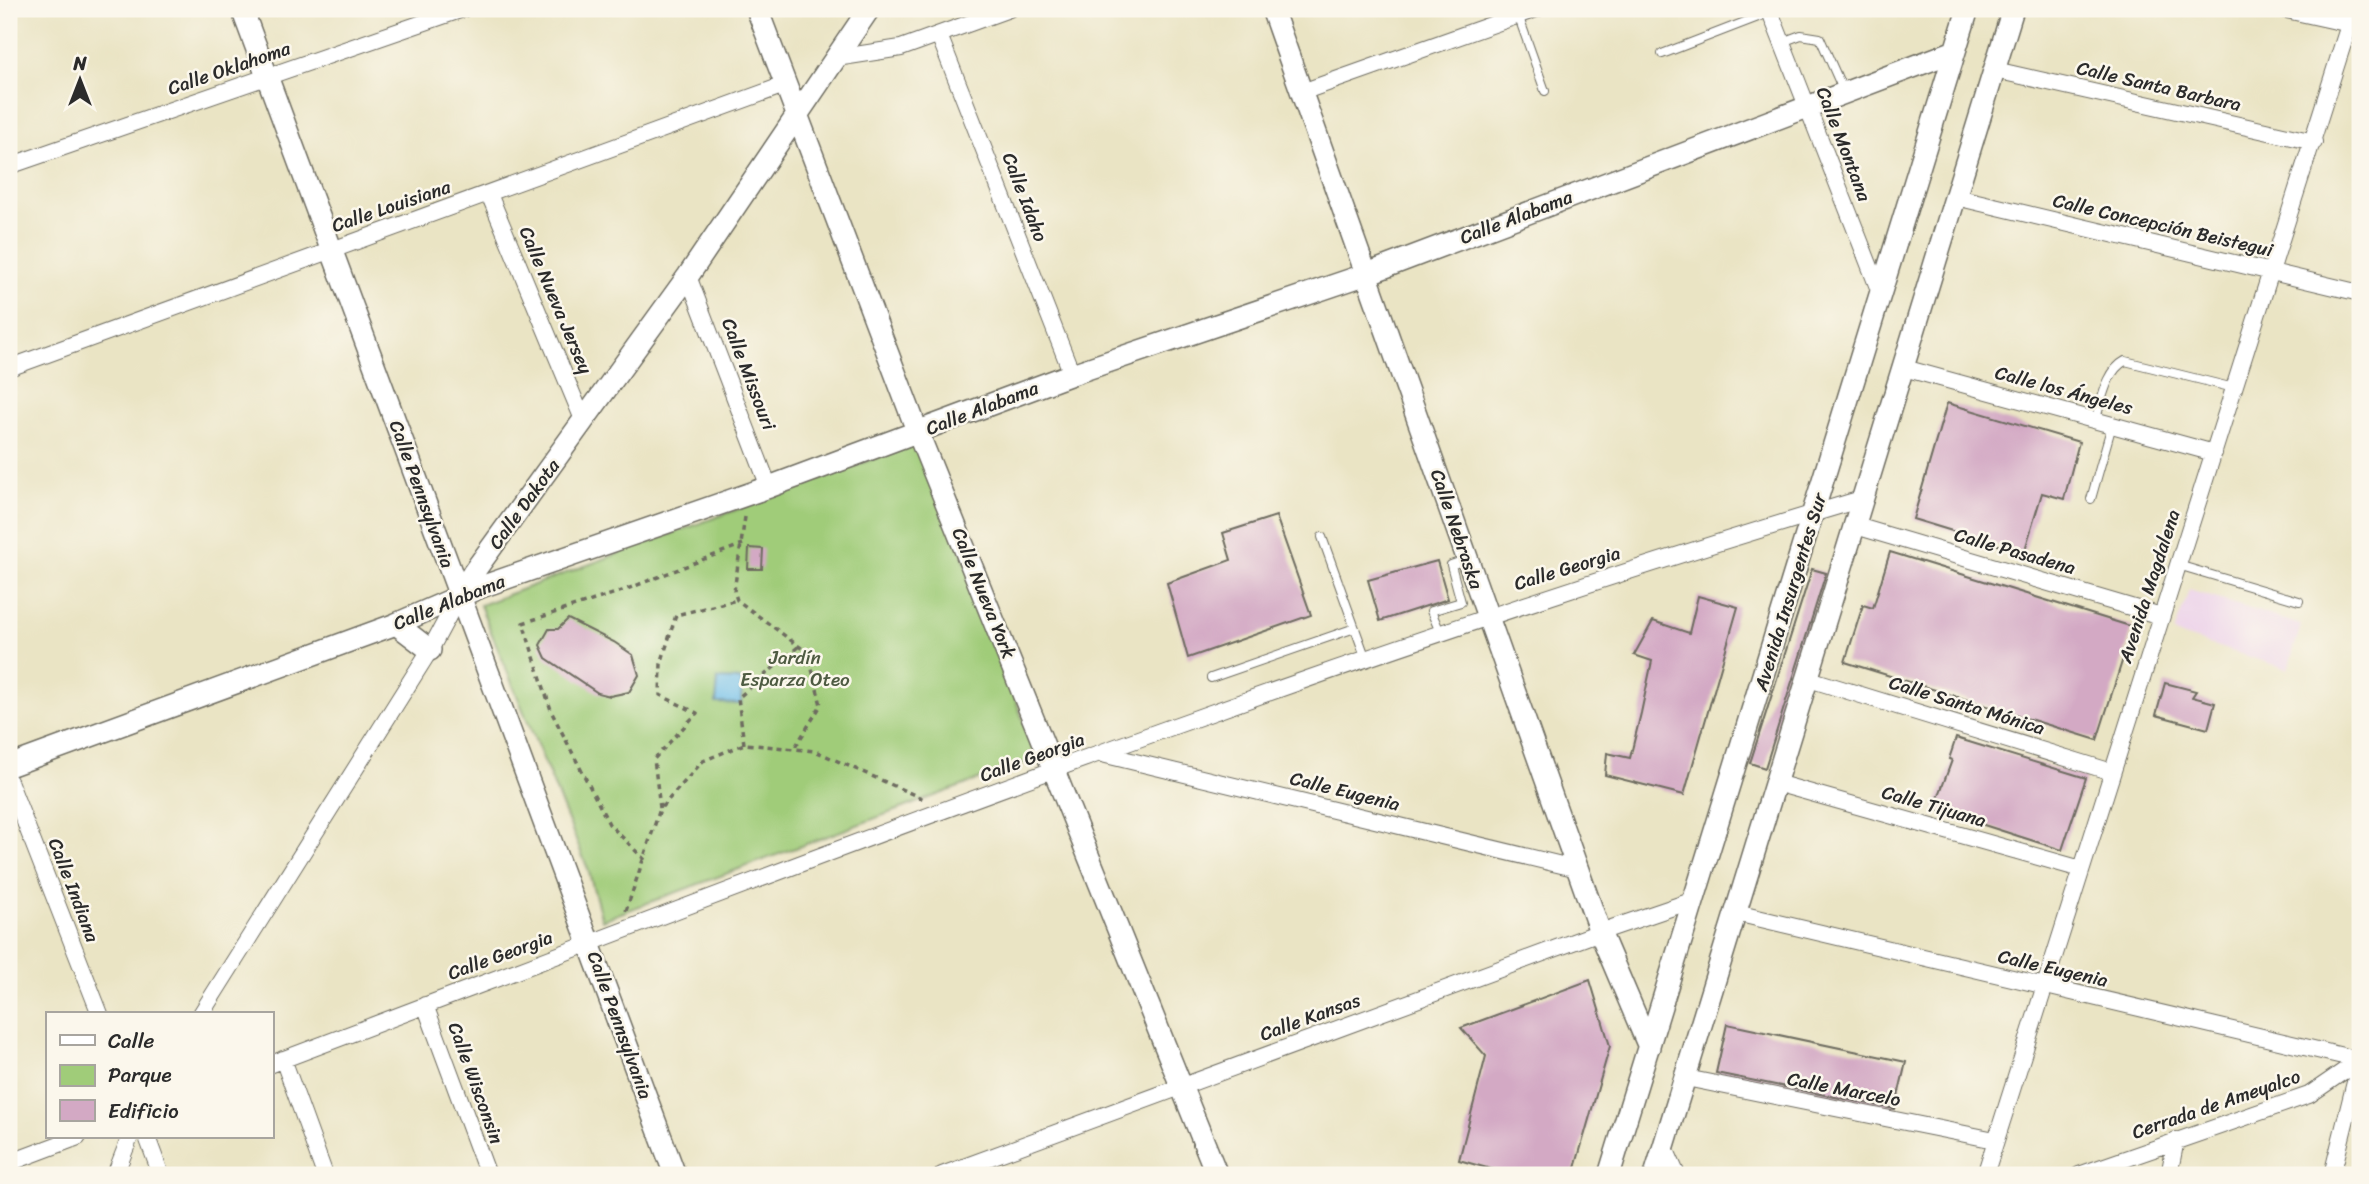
<svg xmlns="http://www.w3.org/2000/svg" width="2369" height="1184" font-family="Sriracha,sans-serif">
<style>
.built{fill:#ecd1ea}
.green{fill:#a0cc79;stroke:#667c52;stroke-width:2}
.water{fill:#6fbfea;stroke:#4d758a;stroke-width:2}
.building{fill:#d3a9c4}
.lines{fill:none;stroke-linecap:round;stroke-linejoin:round}
.lane-casing{stroke:#6e6c61;stroke-width:10}
.street-casing{stroke:#6e6c61;stroke-width:18}
.secondary-casing{stroke:#6e6c61;stroke-width:24}
.path{stroke:#6e6c61;stroke-width:3.5;stroke-dasharray:5 5;stroke-linecap:butt}
.lane{stroke:#fff;stroke-width:8}
.street{stroke:#fff;stroke-width:16}
.secondary{stroke:#fff;stroke-width:21}
.labels{text-anchor:middle;dominant-baseline:central;stroke-width:5;stroke-linejoin:round;paint-order:stroke}
.street-label{font-size:19px;fill:#2b2b2b;stroke:#fbf7ec}
.park-label{font-size:19px;fill:#4e5b42;stroke:#fbf7ec}
</style>
<rect width="100%" height="100%" fill="#fbf7ec"/>
<filter id="ink" filterUnits="userSpaceOnUse"><feTurbulence type="fractalNoise" baseFrequency=".0143" numOctaves="2"/><feDisplacementMap in="SourceGraphic" scale="14" xChannelSelector="R" yChannelSelector="G"/><feConvolveMatrix kernelMatrix="1 2 1 2 8 2 1 2 1" color-interpolation-filters="sRGB"/></filter>
<filter id="wash" filterUnits="userSpaceOnUse"><feTurbulence type="fractalNoise" baseFrequency=".00686" numOctaves="4" result="noise"/><feDisplacementMap in="SourceGraphic" scale="28" xChannelSelector="R" yChannelSelector="G"/><feGaussianBlur stdDeviation="1.57" result="paint"/><feColorMatrix in="noise" values="0 0 0 0 0 0 0 0 0 0 0 0 0 0 0 0 0 1.4 0 .05"/><feComposite in="paint" operator="in"/></filter>
<g filter="url(#wash)">
<rect width="100%" height="100%" fill="#eae4c4"/>
<path class="built" d="M2189,590L2301,625L2288,669L2174,633Z"/>
<path class="green" d="M921,441L1037,758L602,920L588,869L480,605Z"/>
<path class="water" d="M718,679L742,680L741,704L716,703Z"/>
<g id="blocks">
<path class="building" d="M1947,403L2079,442L2064,499L2042,493L2024,553L1913,519Z
M1276,516L1311,615L1188,658L1167,583L1231,560L1223,533Z
M749,548L763,549L762,569H748Z
M1890,552L2133,627L2097,740L1845,662L1863,605L1873,608Z
M1437,561L1448,599L1380,621L1368,580Z
M1812,569L1826,573L1765,768L1750,763Z
M1698,596L1738,607L1684,795L1605,775L1607,753L1630,758L1641,713L1652,661L1634,655L1653,621L1689,633Z
M568,619L614,642L633,655L639,675L629,692L610,696L598,693L546,658L540,645L549,629H558Z
M2165,683L2196,691L2192,697L2215,703L2208,729L2156,715Z
M1956,738L2086,778L2062,850L1934,809L1952,760L1949,759Z
M1590,980L1610,1046L1573,1175H1512L1459,1160L1486,1056L1461,1028Z
M1727,1024L1906,1062L1895,1109L1716,1073Z"/>
</g>
</g>
<g filter="url(#ink)">
<use href="#blocks" fill-opacity="0" stroke="#6e6c61" stroke-width="2"/>
<g class="lines">
<defs>
<path id="lane" d="M1518,15L1545,91
M1782,42L1801,35L1820,38L1844,92
M1662,54L1771,12
M2095,421C2102,401 2106,371 2125,361L2234,388
M2091,499L2112,425
M1322,537L1366,659
M2178,565L2299,601
M1440,632L1431,611L1461,602L1451,565L1465,560
M1211,678L1355,628"/>
<path id="street" d="M1769,9L1881,295
M2282,9L2350,24
M939,35L1072,374
M836,58L901,48L1009,9
M1995,70L2314,142
M1302,92L1536,9
M9,166L463,9
M489,194L584,422
M1956,197L2360,293
M688,276L769,487
M9,368L787,84
M1904,368L2214,453
M1856,526L2161,616
M1809,679L2112,772
M1102,754L1578,869
M9,781L100,1014
M1776,783L2081,869
M1736,913L2360,1060
M425,1005L488,1175
M201,1014L430,650L459,596
M283,1059L325,1175
M271,1064C798,865 1324,658 1865,498
M1686,1078L1995,1140
M147,1137L161,1175
M1664,1146L1677,1175
M9,1163L78,1137
M115,1175L130,1137
M942,1175L1600,932L1694,900
M1985,1175L2354,9
M2079,1175L2309,1095L2360,1060
M2169,1175L2176,1140
M2332,1175L2360,1062"/>
<path id="secondary" d="M242,9L675,1175
M757,9L918,433L1217,1175
M1272,9L1600,932L1649,1047
M459,596L473,573L688,276L869,9
M396,624L430,650
M9,766L396,624L481,587L769,487L1072,374L1367,274L1955,51
M1609,1175L1968,9
M1655,1175L2013,9"/>
</defs>
<use href="#lane" class="lane-casing"/>
<use href="#street" class="street-casing"/>
<use href="#secondary" class="secondary-casing"/>
<path class="path" d="M745,517L734,591L737,600L808,653L821,705L794,749
M744,744L738,698L799,646
M660,808L654,759L697,713L660,695L661,664L676,615L737,600
M645,860L609,824L552,713L523,623L622,591L743,544
M626,911L660,809L703,761L744,744L815,751L926,800"/>
<use href="#lane" class="lane"/>
<use href="#street" class="street"/>
<use href="#secondary" class="secondary"/>
</g>
</g>
<g class="labels">
<g class="street-label">
<text transform="translate(229 68) rotate(-19)">Calle Oklahoma</text>
<text transform="translate(2159 86) rotate(13)">Calle Santa Barbara</text>
<text transform="translate(1844 144) rotate(69)">Calle Montana</text>
<text transform="translate(1025 197) rotate(69)">Calle Idaho</text>
<text transform="translate(391 206) rotate(-19)">Calle Louisiana</text>
<text transform="translate(1516 217) rotate(-21)">Calle Alabama</text>
<text transform="translate(2163 225) rotate(13)">Calle Concepción Beistegui</text>
<text transform="translate(556 300) rotate(67)">Calle Nueva Jersey</text>
<text transform="translate(749 374) rotate(69)">Calle Missouri</text>
<text transform="translate(2064 390) rotate(15)">Calle los Ángeles</text>
<text transform="translate(982 408) rotate(-21)">Calle Alabama</text>
<text transform="translate(422 494) rotate(70)">Calle Pennsylvania</text>
<text transform="translate(524 504) rotate(-54)">Calle Dakota</text>
<text transform="translate(1457 529) rotate(71)">Calle Nebraska</text>
<text transform="translate(2015 551) rotate(16)">Calle Pasadena</text>
<text transform="translate(1567 568) rotate(-17)">Calle Georgia</text>
<text transform="translate(2149 586) rotate(-72)">Avenida Magdalena</text>
<text transform="translate(1790 592) rotate(-73)">Avenida Insurgentes Sur</text>
<text transform="translate(984 593) rotate(68)">Calle Nueva York</text>
<text transform="translate(449 602) rotate(-22)">Calle Alabama</text>
<text transform="translate(1967 705) rotate(17)">Calle Santa Mónica</text>
<text transform="translate(1032 757) rotate(-20)">Calle Georgia</text>
<text transform="translate(1345 791) rotate(14)">Calle Eugenia</text>
<text transform="translate(1934 806) rotate(16)">Calle Tijuana</text>
<text transform="translate(74 890) rotate(69)">Calle Indiana</text>
<text transform="translate(500 955) rotate(-20)">Calle Georgia</text>
<text transform="translate(2053 968) rotate(13)">Calle Eugenia</text>
<text transform="translate(1310 1017) rotate(-20)">Calle Kansas</text>
<text transform="translate(620 1025) rotate(70)">Calle Pennsylvania</text>
<text transform="translate(476 1083) rotate(70)">Calle Wisconsin</text>
<text transform="translate(1844 1089) rotate(11)">Calle Marcelo</text>
<text transform="translate(2216 1104) rotate(-19)">Cerrada de Ameyalco</text>
</g>
<g class="park-label">
<text x="795" y="657">Jardín<tspan x="795" dy="22">Esparza Oteo</tspan></text>
</g>
</g>
<rect width="2369" height="1184" fill="none" stroke="#fbf7ec" stroke-width="35"/>
<rect x="46" y="1012" width="228" height="126" fill="#fbf7ec" stroke="#a8a59f" stroke-width="2"/>
<rect x="60" y="1035" width="35" height="10" fill="#ffffff" stroke="#a8a59f" stroke-width="2"/>
<text x="108" y="1048" font-size="21" fill="#2b2b2b">Calle</text>
<rect x="60" y="1065" width="35" height="21" fill="#a0cc79" stroke="#a8a59f" stroke-width="2"/>
<text x="108" y="1082" font-size="21" fill="#2b2b2b">Parque</text>
<rect x="60" y="1100" width="35" height="21" fill="#d3a9c4" stroke="#a8a59f" stroke-width="2"/>
<text x="108" y="1118" font-size="21" fill="#2b2b2b">Edificio</text>
<g transform="translate(80 80)" stroke="#fbf7ec" stroke-width="5" paint-order="stroke">
<path d="M0-5L12 26L0 18L-12 26Z" fill="#2b2b2b"/>
<text y="-10" font-size="19" font-weight="bold" text-anchor="middle" fill="#2b2b2b">N</text>
</g>
</svg>
